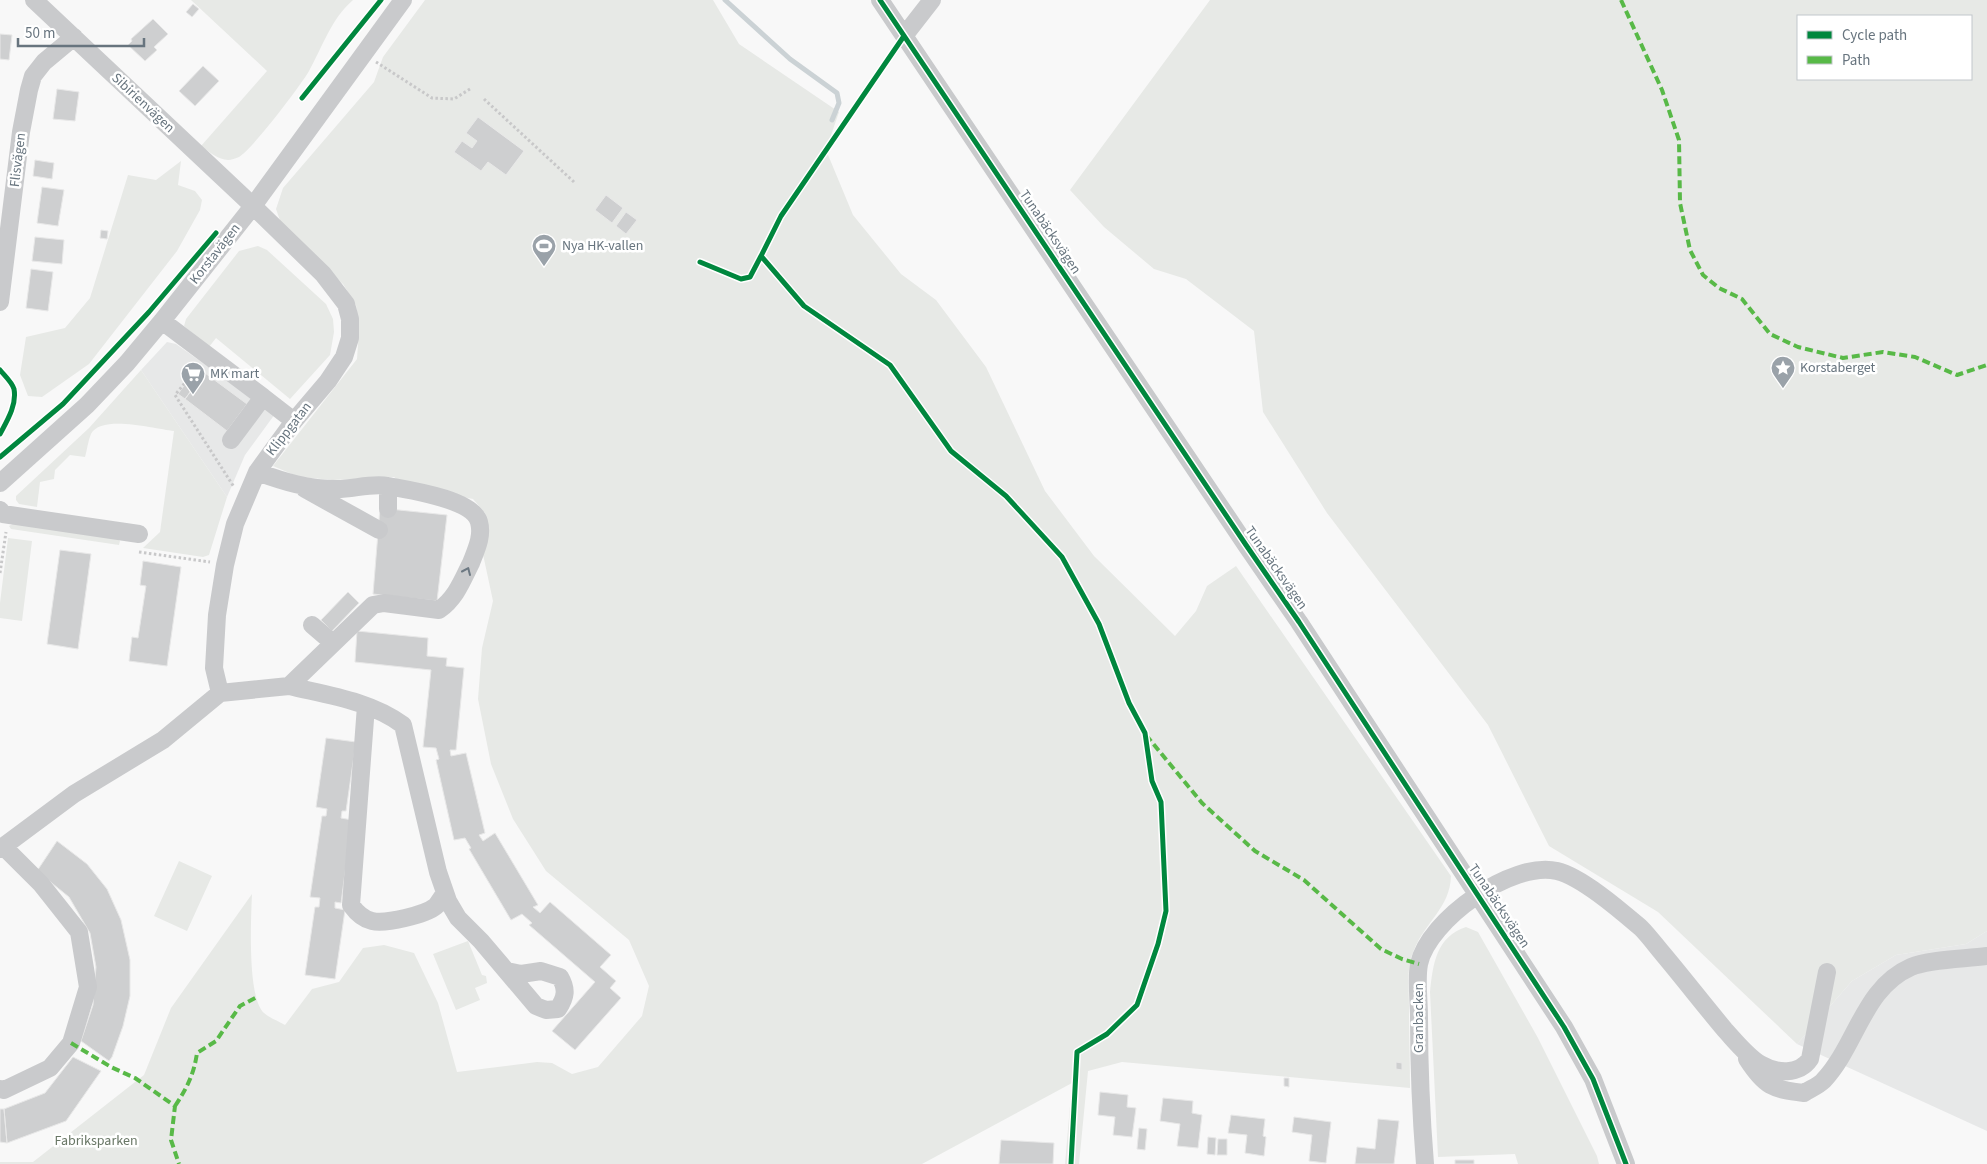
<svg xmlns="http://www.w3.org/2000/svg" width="1987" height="1164" font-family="'Source Sans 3',sans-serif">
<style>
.built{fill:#e7e8e8}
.green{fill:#e7e9e6;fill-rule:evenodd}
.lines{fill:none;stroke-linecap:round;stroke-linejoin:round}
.stream{stroke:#cbd2d5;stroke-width:5}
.building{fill:#cecfd0;stroke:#e8e8e8}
.path{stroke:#c8c8c9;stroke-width:3;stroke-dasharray:2.5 2.5;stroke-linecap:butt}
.minor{stroke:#c9cacc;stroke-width:18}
.quiet{stroke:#58b947;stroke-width:4;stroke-dasharray:8 4;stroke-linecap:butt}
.cycleway-casing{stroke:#fff;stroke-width:8}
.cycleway{stroke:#00873e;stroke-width:5}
.oneway{stroke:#6c7882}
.labels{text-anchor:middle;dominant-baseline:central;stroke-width:5;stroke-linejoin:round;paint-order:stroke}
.street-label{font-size:14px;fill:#67747e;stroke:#fff}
.poi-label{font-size:14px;fill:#67747e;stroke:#fff;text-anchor:start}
.park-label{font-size:14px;fill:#697766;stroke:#fff}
</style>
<rect width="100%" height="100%" fill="#f8f8f8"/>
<path class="built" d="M167,342L176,344L275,414L245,455L227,497L141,370Z
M1987,931V1131L1797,1044L1852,981L1896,955L1966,944Z"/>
<path class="green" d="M191,0H353C331,19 323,46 309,71C299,88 253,148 239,157C236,158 231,160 228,160C219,160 208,151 201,146L267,71Z
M425,0H713L739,44L839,112L826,150L853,215L901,274L936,300L986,367L1045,491L1094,556L1175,636L1196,611L1207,586L1236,566L1451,876C1450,908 1425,922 1414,950C1406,967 1409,988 1409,1007C1409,1034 1410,1061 1410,1088L1122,1062L1088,1071L1079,1164H1065L1072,1083L922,1164H0V1162H33L144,1075L171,1008L252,894C251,918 247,998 264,1013C270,1018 278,1021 285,1025L312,989L339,982L363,948L384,945L414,953L438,1003L457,1072L537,1062L552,1063L572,1074L598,1067L642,1016L649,986L629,940L546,871L513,819L491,764L478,699L482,648L493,601L481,545L489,530L485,513L473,499L404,485L394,477L333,480L299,477L273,466L357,359L359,330L356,305L343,284L283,229L276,209L283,188L374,82L383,57Z
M1210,0H1987V931L1966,944L1896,955L1852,981L1797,1044L1658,912L1549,846L1488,725L1327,513L1263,412L1254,331L1186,279L1154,269L1104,227L1070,190ZM1798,16H1971V79H1798Z
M181,161L178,185L195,191L202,200L200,210L177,251L89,364L42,397L28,396L20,375L26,337L65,328L90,298L128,175L156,180Z
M258,246L267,250L326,304L333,319L334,332L330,355L290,399L216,338L209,347L184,326L186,319L239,251Z
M141,370L227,497L209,555L203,557L143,548L160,532L174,431C155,429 101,414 91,434C88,441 87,450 85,457L70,455L55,470L54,479L40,482L37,507L19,504L16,500V496L89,428Z
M18,521L114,535L120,541L119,545L11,529L9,526Z
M8,538L32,541L22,621L0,618V603Z
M179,861L212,876L187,931L154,916Z
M1466,927L1478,932L1538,1038L1597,1156L1599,1164H1518L1515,1154L1438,1157L1430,992C1433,964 1436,937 1466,927Z
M468,941L482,975L486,976L487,983L475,988L480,1000L456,1010L433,954Z"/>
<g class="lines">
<path class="stream" d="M725,0L790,59L837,93L839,103L832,120"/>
</g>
<path class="building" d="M193,4L199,9L192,17L186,12Z
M153,19L168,34L154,47L157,50L145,61L128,45L132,41L131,39Z
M0,34L12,35L9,60L0,59Z
M203,66L219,81L195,106L179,91Z
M57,89L79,92L75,121L53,119Z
M478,117L524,151L506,175L488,162L481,171L454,152L462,141L472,148L477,141L466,133Z
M35,160L54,163L52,179L33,176Z
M42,187L64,190L58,226L37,223Z
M606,195L623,208L612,223L595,210Z
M626,212L637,220L626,234L616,226Z
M101,230L108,231L107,239L100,238Z
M35,237L64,240L62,264L32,261Z
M31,269L53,272L48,311L26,308Z
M205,373L247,404L227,431L185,399Z
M186,383L193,388L185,399L178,394Z
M380,508L447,515L437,601L373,594Z
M60,550L91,554L78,649L47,644Z
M143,561L181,567L167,666L129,661L132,637L138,638L146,586L140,585Z
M348,592L359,603L332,631L321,620Z
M357,631L428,638L427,656L447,658L446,666L464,668L456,750H450L451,756L466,753L485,833L479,835L483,841L495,833L538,905L533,907L540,913L550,902L611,955L600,967L616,981L610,988L621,998L575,1050L552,1031L595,982L529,925L532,923L522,914L511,920L469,849L471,848L465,838L454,840L436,760L439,759L436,748L423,747L431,670L355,662Z
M326,738L356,742L346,811H342L341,818L352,820L341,903L335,902V908L345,910L335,979L305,975L315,907H319L320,898L310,897L322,816H326L327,809L316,807Z
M57,841L87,864L107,889L121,920L130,960V996L123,1026L112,1057L109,1061L81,1041L93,1005L96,967L90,933L69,897L37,871Z
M73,1057L101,1071L66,1121L7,1143L4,1109L45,1093Z
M1396,1062L1402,1063V1070L1396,1069Z
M1284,1078H1289V1087L1284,1086Z
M1100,1092L1128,1095L1127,1107L1136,1108L1132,1137L1113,1135L1115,1117L1098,1115Z
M1163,1098L1193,1101L1192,1113L1202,1115L1198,1148L1177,1146L1180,1124L1160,1121Z
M0,1109H4L7,1143L0,1142Z
M1231,1115L1265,1119L1263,1136L1266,1137L1264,1156L1245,1153L1247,1135L1228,1133Z
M1294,1117L1331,1122L1326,1163L1309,1161L1312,1135L1292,1132Z
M1378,1119L1399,1121L1394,1164H1355L1357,1147L1375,1149Z
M1139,1128L1147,1129L1145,1150L1137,1149Z
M1208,1137L1216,1138L1215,1155L1207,1154Z
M1218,1139H1227V1155H1217Z
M1001,1140L1054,1143L1053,1164H999Z
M1455,1160H1474V1164H1455Z"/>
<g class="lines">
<path class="path" d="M376,62L432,98L454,99L470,89
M484,99L574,182
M197,368L175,395L234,487
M139,552L210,562
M0,573L6,532"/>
<path class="minor" d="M34,0L253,206L323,274L346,304L350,319V338L344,357L328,381L294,421L257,472L235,524L225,565L217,615L214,668L220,693
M880,0L1246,545L1299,622L1564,1027L1593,1079L1626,1164
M904,36L932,0
M0,302L21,132L29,90L33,76L44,62L74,37
M162,321L263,397L231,440
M263,397L294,421
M0,483L87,405L127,363L162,321L253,206L403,0
M305,489L379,530
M388,509V486
M0,510L3,514L139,534
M312,625L333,643
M289,686C327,695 371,701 403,725L438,872L448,901L458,918L481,941L536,1006L546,1010L558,1009C566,997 567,989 560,977L541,971L521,974L507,971
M366,706L351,905C356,912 363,919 372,921C386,924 425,915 436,906C439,902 442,897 445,893
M0,849L74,794L163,740L220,693L289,686L373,605L384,603L439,610C456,598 462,581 471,563C476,550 483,536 479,522C473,499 409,490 388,486C371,483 354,489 337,489C307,489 285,482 257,472
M1747,1059C1765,1087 1772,1089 1804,1093C1810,1089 1818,1086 1823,1081C1857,1045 1863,988 1911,967C1930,959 1966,959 1987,956
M0,1089L4,1090L50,1068L71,1043L88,987L79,932L41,884L3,846
M1425,1164C1421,1115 1419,1066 1419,1017C1419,1000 1416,980 1419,964C1428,920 1513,860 1557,871C1582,877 1621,911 1641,928C1649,936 1656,946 1663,954C1684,979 1704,1005 1725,1030C1736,1042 1747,1056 1760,1064C1777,1074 1799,1075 1810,1059L1827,972"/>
<path class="quiet" d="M1621,0L1662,90L1679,140L1680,203L1690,250L1703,275L1719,288L1742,299L1770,334L1798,347L1843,358L1883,352L1915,357L1957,375L1987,365
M1146,735L1202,803L1255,851L1304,880L1381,949L1402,959L1419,964
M71,1043L111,1067L135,1078L175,1106L171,1140L179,1164
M175,1106C187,1088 194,1074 197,1053L216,1041L240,1006L257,997"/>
<defs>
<path id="cycleway" d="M880,0L1246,545L1299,622L1564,1027L1593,1079L1626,1164
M904,36L781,216L761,256L804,306L890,365L951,451L1006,496L1062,557L1099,624L1129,703L1145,733L1152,781L1161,802L1166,911L1158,944L1137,1005L1107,1034L1077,1052L1071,1164
M302,98L381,0
M700,262L741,279L750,277L761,256
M0,370C4,375 12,382 14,389C17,405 7,421 0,434
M0,457L63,404L149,312L216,233"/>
</defs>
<use href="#cycleway" class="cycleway-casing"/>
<use href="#cycleway" class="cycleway"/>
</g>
<defs><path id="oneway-chevron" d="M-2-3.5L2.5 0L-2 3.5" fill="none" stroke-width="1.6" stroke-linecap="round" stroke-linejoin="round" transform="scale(1.25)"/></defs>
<use class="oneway" href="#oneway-chevron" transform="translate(467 571) rotate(-66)"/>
<defs>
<symbol id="stadium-pin" viewBox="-11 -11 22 30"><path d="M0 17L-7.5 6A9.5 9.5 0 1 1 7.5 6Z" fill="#9aa2a9" stroke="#fff"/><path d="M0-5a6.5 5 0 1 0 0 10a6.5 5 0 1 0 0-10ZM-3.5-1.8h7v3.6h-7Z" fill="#fff"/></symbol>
<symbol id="sight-pin" viewBox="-11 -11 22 30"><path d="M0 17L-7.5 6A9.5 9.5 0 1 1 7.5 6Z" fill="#9aa2a9" stroke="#fff"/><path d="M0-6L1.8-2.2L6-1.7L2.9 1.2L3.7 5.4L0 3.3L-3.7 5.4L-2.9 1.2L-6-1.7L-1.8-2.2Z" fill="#fff"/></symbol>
<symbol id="supermarket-pin" viewBox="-11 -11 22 30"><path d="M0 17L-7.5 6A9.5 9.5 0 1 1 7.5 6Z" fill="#9aa2a9" stroke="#fff"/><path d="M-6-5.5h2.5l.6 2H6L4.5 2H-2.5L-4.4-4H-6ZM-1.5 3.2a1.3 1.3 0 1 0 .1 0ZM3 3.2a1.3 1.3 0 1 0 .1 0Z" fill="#fff"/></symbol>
</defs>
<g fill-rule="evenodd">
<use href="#stadium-pin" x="530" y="232" width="28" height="38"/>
<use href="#sight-pin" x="1769" y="354" width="28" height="38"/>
<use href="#supermarket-pin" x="179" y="360" width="28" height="38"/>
</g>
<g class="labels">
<g class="street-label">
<text transform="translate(143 103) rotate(43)">Sibirienvägen</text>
<text transform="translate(18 160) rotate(-83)">Flisvägen</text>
<text transform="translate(1050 232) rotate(56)">Tunabäcksvägen</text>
<text transform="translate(215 254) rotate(-52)">Korstavägen</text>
<text transform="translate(289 429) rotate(-52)">Klippgatan</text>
<text transform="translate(1276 568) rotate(55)">Tunabäcksvägen</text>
<text transform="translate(1499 906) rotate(56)">Tunabäcksvägen</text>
<text transform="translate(1419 1018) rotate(-90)">Granbacken</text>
</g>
<g class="poi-label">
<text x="562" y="246">Nya HK-vallen</text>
<text x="1800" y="368">Korstaberget</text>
<text x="210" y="374">MK mart</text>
</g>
<g class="park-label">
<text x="96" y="1141">Fabriksparken</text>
</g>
</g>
<rect x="1797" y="15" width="175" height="65" fill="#ffffff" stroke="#c2c7cb"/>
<rect x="1807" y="31" width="25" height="8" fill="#00873e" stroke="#c2c7cb"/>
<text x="1842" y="40" font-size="15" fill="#67747e">Cycle path</text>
<rect x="1807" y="56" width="25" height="8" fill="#58b947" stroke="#c2c7cb"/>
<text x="1842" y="65" font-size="15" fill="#67747e">Path</text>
<path d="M18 38v8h126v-8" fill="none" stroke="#67747e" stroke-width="2.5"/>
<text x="25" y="38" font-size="15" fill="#67747e" stroke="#ffffff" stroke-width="4" paint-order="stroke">50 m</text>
</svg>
